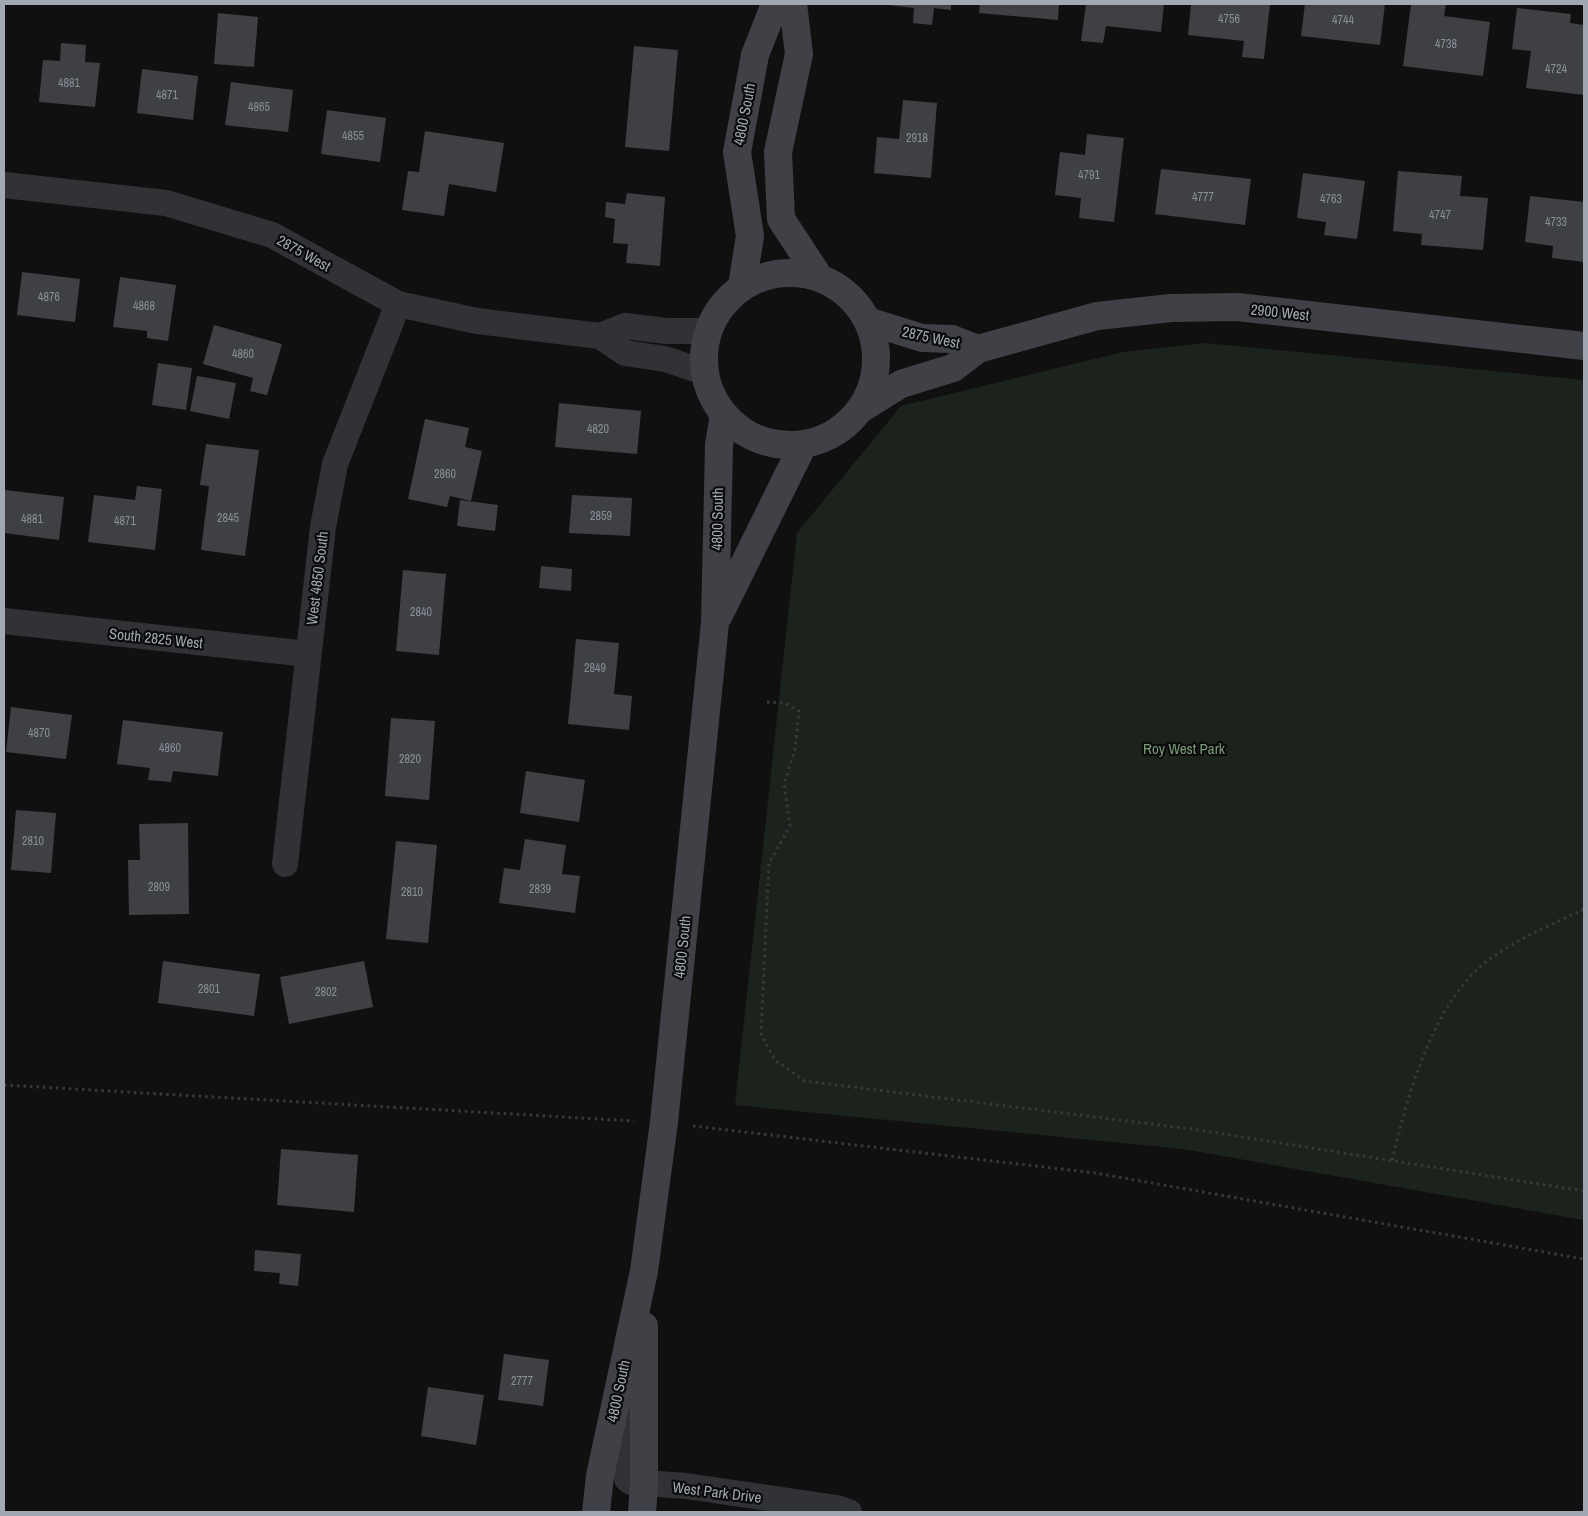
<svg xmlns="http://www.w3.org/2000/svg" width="1588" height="1516" font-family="'Archivo Narrow',sans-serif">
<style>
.green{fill:#1c231c}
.building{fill:#3f4044}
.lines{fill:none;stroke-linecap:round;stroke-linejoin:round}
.path{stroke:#37393d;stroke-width:3;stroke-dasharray:2.5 4;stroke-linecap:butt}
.street{stroke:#313236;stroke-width:26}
.secondary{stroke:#3f4146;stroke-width:28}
.labels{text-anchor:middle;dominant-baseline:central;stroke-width:4.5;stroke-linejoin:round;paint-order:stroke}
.number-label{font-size:12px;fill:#888e96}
.street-label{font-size:15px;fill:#a1a8b2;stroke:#0b0b0c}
.park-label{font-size:15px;fill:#7b9c78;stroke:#0b0b0c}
</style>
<rect width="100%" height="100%" fill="#101011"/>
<path class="green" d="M1205,343L1584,380V1220L1183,1149L735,1105L797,533L901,406L1123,352Z"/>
<path class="building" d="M888,4H951V10L934,8L932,25L913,23L914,8L888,5Z
M980,4H1059L1058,20L979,13Z
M1086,4H1164L1161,32L1106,26L1103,43L1081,41Z
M1191,4H1270L1264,59L1242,57L1244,41L1188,35Z
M1305,4H1385L1380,45L1301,36Z
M1411,4H1446L1444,16L1490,22L1483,76L1403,66Z
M1517,8L1571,14L1570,23L1584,25V95L1526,88L1531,51L1512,49Z
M218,13L258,17L254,67L214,64Z
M61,43L86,45L85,62L100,63L95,107L39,102L43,60L60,61Z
M634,46L678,50L669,151L625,147Z
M142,69L198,76L193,120L137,113Z
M231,82L293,90L288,132L225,125Z
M903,100L937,103L931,178L874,173L877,137L899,139Z
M327,110L386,118L380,162L321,154Z
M425,131L504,143L496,192L449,184L444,216L402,210L408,171L419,172Z
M1087,134L1124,138L1114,222L1079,218L1081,198L1055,195L1060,152L1085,155Z
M1161,169L1251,179L1245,225L1155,214Z
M1398,171L1462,176L1460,196L1488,198L1483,250L1421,245L1422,234L1393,231Z
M1303,173L1365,181L1357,239L1324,235L1326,222L1297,218Z
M627,193L665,197L660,266L626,263L628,244L613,243L615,219L605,217L606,202L625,204Z
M1530,196L1584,202V262L1552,258L1553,246L1525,242Z
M22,272L80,279L75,322L17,315Z
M120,277L176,285L168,341L147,338V331L113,327Z
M214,325L282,344L267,395L250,391L253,378L203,364Z
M158,363L192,368L186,410L152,405Z
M197,376L236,383L229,419L190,411Z
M559,403L641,411L637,454L555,447Z
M425,419L469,428L465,447L482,451L471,501L450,496L447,507L408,499Z
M206,444L259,450L245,556L201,550L209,486L200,485Z
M137,486L162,489L155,550L88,542L94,495L135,500Z
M5,490L64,497L59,540L4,533V504Z
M572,495L632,498L630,536L569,533Z
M460,500L498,505L495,531L457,526Z
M541,566L572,569L571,591L539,588Z
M403,570L446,574L439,655L396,651Z
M576,639L619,643L614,694L632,696L629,730L568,724Z
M11,707L72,715L66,759L6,752Z
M391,718L435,721L429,800L385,796Z
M123,720L223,732L218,776L173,771L171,782L148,780L150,768L117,764Z
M526,771L585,780L579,822L520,813Z
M16,810L56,813L51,873L11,870Z
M188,823L189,914L129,915L128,860H140L139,824Z
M525,839L566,845L562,874L580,876L575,913L499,903L504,868L520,870Z
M396,841L437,845L428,943L386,939Z
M163,961L260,974L254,1016L158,1003Z
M364,961L373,1007L289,1024L280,977Z
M281,1149L358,1155L354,1212L277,1205Z
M255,1250L301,1254L298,1286L279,1284L280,1273L254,1271Z
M504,1354L549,1360L543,1406L498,1400Z
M428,1387L484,1395L476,1445L421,1436Z"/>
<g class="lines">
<path class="path" d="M767,702L785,703L799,711L795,749L784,784L790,826L769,863L761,1034L775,1060L805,1081L1192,1129L1584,1191
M4,1085L634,1121
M693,1126L1095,1173L1584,1259
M1392,1160C1408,1095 1432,1004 1487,961C1517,939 1551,925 1584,909"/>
<path class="street" d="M4,185L166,203L272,235L398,304L477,321L600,336L625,353L665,359L704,372
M600,336L625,326L666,331H708
M4,621L308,654
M285,864L323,527L335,464L398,304
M634,1369L626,1458L627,1479L631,1482L686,1486L837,1508L849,1512"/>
<path class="secondary" d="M793,4L799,54L778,152L781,219L819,277
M704 359a86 86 0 1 1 172 0a86 86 0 1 1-172 0Z
M742,286L750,236L737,152L755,55L775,4
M871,322L922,338L952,339L978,349
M861,409L901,384L953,368L978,349L1097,316L1171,308L1237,307L1584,346
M719,615L803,445
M596,1512L600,1476L644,1271L664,1122L715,623L719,445L724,415
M642,1512L644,1484V1326"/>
</g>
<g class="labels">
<g class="number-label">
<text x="1229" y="19">4756</text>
<text x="1343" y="20">4744</text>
<text x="1446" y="44">4738</text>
<text x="1556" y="69">4724</text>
<text x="69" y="83">4881</text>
<text x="167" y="95">4871</text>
<text x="259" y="107">4865</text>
<text x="353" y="136">4855</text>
<text x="917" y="138">2918</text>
<text x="1089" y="175">4791</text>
<text x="1203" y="197">4777</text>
<text x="1331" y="199">4763</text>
<text x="1440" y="215">4747</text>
<text x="1556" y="222">4733</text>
<text x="49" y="297">4876</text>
<text x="144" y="306">4868</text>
<text x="243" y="354">4860</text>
<text x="598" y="429">4820</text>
<text x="445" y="474">2860</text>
<text x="601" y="516">2859</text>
<text x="228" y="518">2845</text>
<text x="32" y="519">4881</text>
<text x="125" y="521">4871</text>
<text x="421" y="612">2840</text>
<text x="595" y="668">2849</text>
<text x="39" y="733">4870</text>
<text x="170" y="748">4860</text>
<text x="410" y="759">2820</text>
<text x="33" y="841">2810</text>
<text x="159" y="887">2809</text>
<text x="540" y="889">2839</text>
<text x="412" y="892">2810</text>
<text x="209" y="989">2801</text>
<text x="326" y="992">2802</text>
<text x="522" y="1381">2777</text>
</g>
<g class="street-label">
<text transform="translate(744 114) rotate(-79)">4800 South</text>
<text transform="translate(304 253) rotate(29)">2875 West</text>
<text transform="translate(1280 312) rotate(6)">2900 West</text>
<text transform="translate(931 337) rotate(12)">2875 West</text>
<text transform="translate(717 519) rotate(-89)">4800 South</text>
<text transform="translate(317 578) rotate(-83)">West 4850 South</text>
<text transform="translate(156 638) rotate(6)">South 2825 West</text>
<text transform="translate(682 947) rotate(-84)">4800 South</text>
<text transform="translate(618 1391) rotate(-78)">4800 South</text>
<text transform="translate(717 1492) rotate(7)">West Park Drive</text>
</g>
<g class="park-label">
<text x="1184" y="748">Roy West Park</text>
</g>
</g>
<rect width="1588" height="1516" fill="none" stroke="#a1a8b2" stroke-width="10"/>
</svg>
